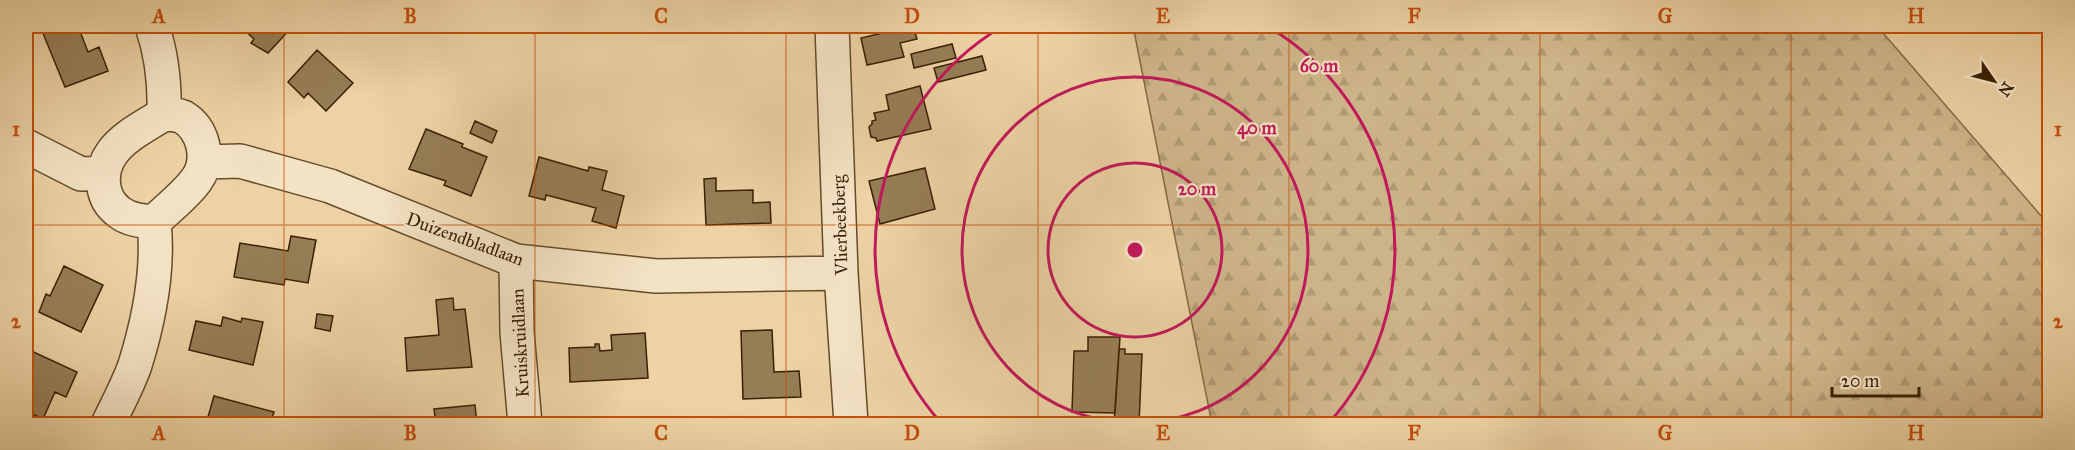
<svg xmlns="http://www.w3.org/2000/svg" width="2075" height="450" font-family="'IM FELL Great Primer',serif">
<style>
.forest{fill:url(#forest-firs);stroke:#826a44;stroke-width:1.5}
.building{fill:#967d56;stroke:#382001;stroke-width:1.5}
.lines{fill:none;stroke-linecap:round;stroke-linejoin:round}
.street-casing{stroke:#654c2a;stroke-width:36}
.street{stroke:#f3e2c4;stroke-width:33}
.grid{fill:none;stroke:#c54e0a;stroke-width:1.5;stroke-opacity:0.55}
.ring{fill:none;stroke:#c2185b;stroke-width:3}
.labels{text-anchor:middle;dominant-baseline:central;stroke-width:4.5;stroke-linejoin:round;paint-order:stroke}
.street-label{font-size:18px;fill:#382001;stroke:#f3e2c4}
.centre{fill:#c2185b;stroke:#f3e2c4;stroke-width:3}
.ring-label{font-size:18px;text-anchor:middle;font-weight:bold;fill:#c2185b;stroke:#f3e2c4;stroke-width:4.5;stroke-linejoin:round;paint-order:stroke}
.neatline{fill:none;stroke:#c54e0a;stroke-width:2}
.grid-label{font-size:20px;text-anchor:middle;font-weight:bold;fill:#c54e0a}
</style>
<defs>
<pattern id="forest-firs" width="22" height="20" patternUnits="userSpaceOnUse" patternTransform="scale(1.5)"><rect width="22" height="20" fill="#cdb488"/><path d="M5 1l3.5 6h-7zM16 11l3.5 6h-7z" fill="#b19a74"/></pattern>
</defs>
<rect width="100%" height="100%" fill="#ecd2a4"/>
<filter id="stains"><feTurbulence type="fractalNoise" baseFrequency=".00333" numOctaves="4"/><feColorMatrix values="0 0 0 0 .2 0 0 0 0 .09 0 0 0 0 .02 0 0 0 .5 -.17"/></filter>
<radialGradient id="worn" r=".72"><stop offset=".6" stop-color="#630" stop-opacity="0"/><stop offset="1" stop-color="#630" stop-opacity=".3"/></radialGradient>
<path class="forest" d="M1133,26H1877L2049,225V424H1212Z"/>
<path class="building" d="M40,26H78L88,52L99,47L108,71L65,87Z
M240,26H293L268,53L251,43L254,39Z
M875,26H916L876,34Z
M913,26L917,39L900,43L904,57L867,65L861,38Z
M952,44L956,58L914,68L911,54Z
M317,50L353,83L326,111L308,93L304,98L288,82Z
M982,56L986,70L938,82L934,68Z
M920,86L931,129L877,141L876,138L871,137L869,127L872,124V121L876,120L874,113L889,110L886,95Z
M475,121L497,131L492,143L470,133Z
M426,129L463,144L462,147L487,157L471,196L444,185L446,181L409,169Z
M539,157L588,171L589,167L607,171L602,190L624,196L616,228L592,221L596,208L546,195L545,200L529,196Z
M925,168L935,209L880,224L869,181Z
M716,178V191L753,190V203L770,202L771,223L706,225L704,179Z
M291,236L316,240L308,283L285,279L284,285L234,277L240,243L288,251Z
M64,266L103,285L81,332L39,312L46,294L50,296Z
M453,298L454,310L465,309L472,367L407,371L405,338L439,335L436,300Z
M317,314L333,316L330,331L315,328Z
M223,317L241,322L242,318L263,322L253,365L189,350L196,321L221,326Z
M772,330L774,372L799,371L801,397L743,399L741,331Z
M645,333L648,378L570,382L569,348L595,347V344H599L600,351L612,350L611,335Z
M1088,337H1120L1115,413L1072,412L1074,351H1088Z
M27,349L77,372L66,397L55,392L43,419L26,411Z
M1119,349H1125V354H1142L1139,424H1114Z
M214,396L274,412L270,424H206Z
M475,405L477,424H436L434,409Z"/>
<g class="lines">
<defs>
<path id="street" d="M152,26C162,55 165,82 164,114
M832,26L841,273L851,424
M164,114C170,114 178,115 183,117C203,129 211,159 197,179C187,194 167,209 154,222C142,221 129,220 119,212C100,198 99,171 112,153C124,136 147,125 164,114Z
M26,146L81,174L103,173
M204,162L240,161L330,186L516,261L656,276L841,273
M516,261L517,332L525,424
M108,424C117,405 128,385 135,365C149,320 159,269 154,222"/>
</defs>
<use href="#street" class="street-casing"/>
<use href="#street" class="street"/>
</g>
<path class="grid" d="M284,26V424M535,26V424M786,26V424M1038,26V424M1289,26V424M1540,26V424M1791,26V424M26,225H2050"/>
<g class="ring">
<circle cx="1135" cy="250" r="87"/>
<circle cx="1135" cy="250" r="173"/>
<path d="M942 424A260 260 0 0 1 1003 26M1267 26A260 260 0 0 1 1328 424"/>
</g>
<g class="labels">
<g class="street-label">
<text transform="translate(840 225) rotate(-92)">Vlierbeekberg</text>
<text transform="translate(465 239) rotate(20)">Duizendbladlaan</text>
<text transform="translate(520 343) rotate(-93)">Kruiskruidlaan</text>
</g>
</g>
<circle cx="1135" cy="250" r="9" class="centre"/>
<g class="ring-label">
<text x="1319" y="72">60 m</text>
<text x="1257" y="134">40 m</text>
<text x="1197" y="195">20 m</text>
</g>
<rect width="2075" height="450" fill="none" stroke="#ecd2a4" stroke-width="66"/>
<g transform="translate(1994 81) rotate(125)" stroke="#f3e2c4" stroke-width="4.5" paint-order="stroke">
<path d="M0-4.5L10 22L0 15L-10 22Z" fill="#382001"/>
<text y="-9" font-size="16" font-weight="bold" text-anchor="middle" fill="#382001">N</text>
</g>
<path d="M1832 387v9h87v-9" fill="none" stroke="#382001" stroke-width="3"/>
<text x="1841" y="387" font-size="18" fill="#382001" stroke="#f3e2c4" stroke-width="4.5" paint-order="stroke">20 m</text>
<rect x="33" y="33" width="2009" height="384" class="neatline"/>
<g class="grid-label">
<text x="159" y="23">A</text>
<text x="410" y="23">B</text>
<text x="661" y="23">C</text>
<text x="912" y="23">D</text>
<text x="1163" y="23">E</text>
<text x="1414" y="23">F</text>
<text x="1665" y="23">G</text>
<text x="1916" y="23">H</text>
<text x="16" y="136">1</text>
<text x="2058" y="136">1</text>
<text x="16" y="328">2</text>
<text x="2058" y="328">2</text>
<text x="159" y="440">A</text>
<text x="410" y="440">B</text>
<text x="661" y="440">C</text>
<text x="912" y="440">D</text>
<text x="1163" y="440">E</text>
<text x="1414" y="440">F</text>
<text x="1665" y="440">G</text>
<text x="1916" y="440">H</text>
</g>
<rect width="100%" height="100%" filter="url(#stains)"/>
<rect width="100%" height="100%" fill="url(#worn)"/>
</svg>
